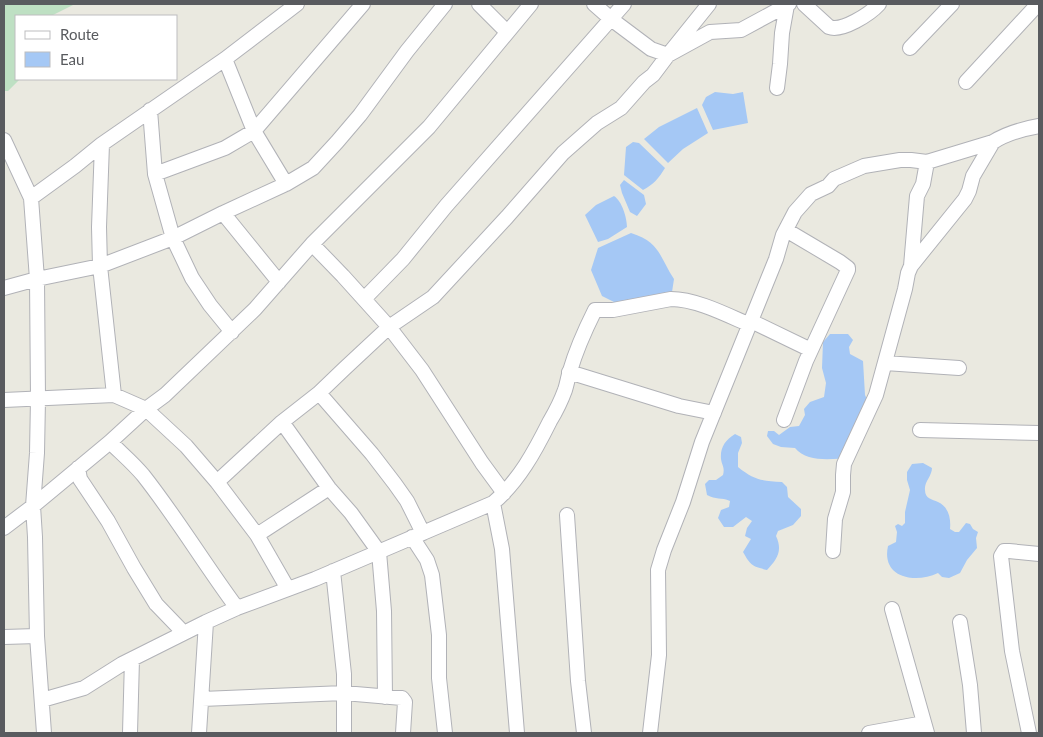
<svg xmlns="http://www.w3.org/2000/svg" width="1043" height="737" font-family="Lato,sans-serif">
<style>
.green{fill:#bee0c3}
.water{fill:#a5c8f5}
.lines{fill:none;stroke-linecap:round;stroke-linejoin:round}
.minor-casing{stroke:#b1b2b7;stroke-width:16}
.minor{stroke:#fff;stroke-width:14}
</style>
<rect width="100%" height="100%" fill="#eae9e0"/>
<path class="green" d="M4,4H75L51,16H16V79H20L8,91H4Z"/>
<path class="water" d="M715,92L733,94L743,92L748,123L713,130L702,105L706,97Z
M697,108L708,133L683,149L668,163L644,139L659,127Z
M633,142L639,143L665,168C659,178 653,185 643,190L624,175L626,147Z
M624,180L644,195L646,204L637,216L630,212L622,193L620,185Z
M614,196C622,201 627,218 627,227L608,239L598,242L585,215L596,205Z
M631,233C660,242 659,256 674,279L672,292L618,304L602,296L591,270L598,248Z
M830,334H848L853,340L849,347L850,354L863,361L865,395L870,406L850,458C832,459 807,463 795,448L781,447L773,444L767,436L768,431H774L779,435L790,427L799,426L805,415L804,409L810,402L824,397L826,383L822,368L823,342Z
M735,434L741,437L742,443L738,453V467C754,480 762,481 782,482L787,487L788,497L801,509V516L793,525L778,531L776,536C783,551 777,559 767,570C752,566 751,566 743,552L751,539L745,536L747,528L752,521L746,517L733,527H724L718,518L721,510L729,507L730,501C721,497 716,500 707,495L705,484L709,480H716L723,475C725,467 722,466 721,459C720,448 725,440 735,434Z
M923,463L932,468C932,476 924,482 925,490C925,499 932,499 938,502C949,507 951,519 950,529L955,532H959L966,523L970,524L973,529L978,532L976,538L977,548L967,560L960,573L949,578L942,577L938,573C915,584 881,578 888,546L896,542L897,532L895,526L898,524L902,526L905,523V512L910,490L907,480V472L912,464Z"/>
<g class="lines">
<defs>
<path id="minor" d="M479,4L507,32
M594,4L611,19L651,49L668,55L709,4
M804,4L829,27C842,32 870,14 879,4
M910,48L952,4
M225,59L254,131L286,184
M966,82L1038,4
M777,88L780,64L782,33L787,5
M150,110L155,174L173,238L192,278L210,305L232,332
M4,140L31,198L37,279L38,399L37,453L33,506L35,537L37,636L44,733
M102,144L99,227L100,266L114,395
M155,174L225,148L254,131L363,4
M31,198L75,166L102,144L225,59L297,4
M223,213L279,282
M312,244L343,276L389,327L422,370L482,463L504,493
M911,266L917,196L923,184L927,162
M4,288L37,279L100,266L173,238L223,213L286,184L313,168L337,142L360,115L407,51L445,4
M364,299L403,259L446,206L624,4
M751,321L811,350
M885,363L959,368
M569,372L679,406L714,413
M319,393L372,454L395,484L407,501L423,533
M4,400L114,395L146,409L186,446L217,482L257,535L288,589
M784,420L806,361L848,270V268L840,262L786,230
M282,422L329,488L351,513L379,552L384,611L385,697
M920,430L1039,433
M110,442C121,453 133,463 143,475C177,518 205,565 237,608
M78,468L80,479L108,521L134,568L156,604L184,633
M217,482L282,422L319,393L344,369L389,327L433,297L507,217L563,153L597,123L621,108L644,82L653,75L668,55L710,32L741,30L789,4
M493,503L502,549L517,733
M567,515L578,681L584,733
M4,528L33,506L110,442L146,409L165,395L255,309L312,244L429,127L531,4
M257,535L329,488
M412,537L427,560L432,575L439,635V678L445,733
M833,551L835,519L843,492V475L844,464L876,395L905,289L908,273L911,266L965,199L969,191L973,176L993,142
M333,571L344,674V733
M892,609L927,733
M960,622L970,685L974,733
M4,637L37,636
M202,699L344,693L402,698L405,702L403,733
M42,700L84,688L122,664L206,622
M130,733L132,659
M199,733L206,622L237,608L315,579L493,503C519,481 535,451 550,421C556,411 561,401 565,390C567,384 568,377 570,371C576,350 585,330 595,310H613L671,299C696,299 727,315 750,325
M650,733L659,655L658,570L664,550L683,502L702,442L776,259L783,235L795,212L811,194L828,186L834,179L864,166L900,160H911L927,162L993,142C1007,133 1022,129 1039,126
M869,733L924,723
M1029,733L1012,651L1001,556L1004,551H1009L1039,554"/>
</defs>
<use href="#minor" class="minor-casing"/>
<use href="#minor" class="minor"/>
</g>
<rect width="1043" height="737" fill="none" stroke="#595b5f" stroke-width="10"/>
<rect x="15" y="15" width="162" height="65" fill="#ffffff" stroke="#bdbdbf"/>
<rect x="25" y="31" width="25" height="8" fill="#ffffff" stroke="#bdbdbf"/>
<text x="60" y="40" font-size="15" fill="#595b5f">Route</text>
<rect x="25" y="52" width="25" height="15" fill="#a5c8f5" stroke="#bdbdbf"/>
<text x="60" y="65" font-size="15" fill="#595b5f">Eau</text>
</svg>
